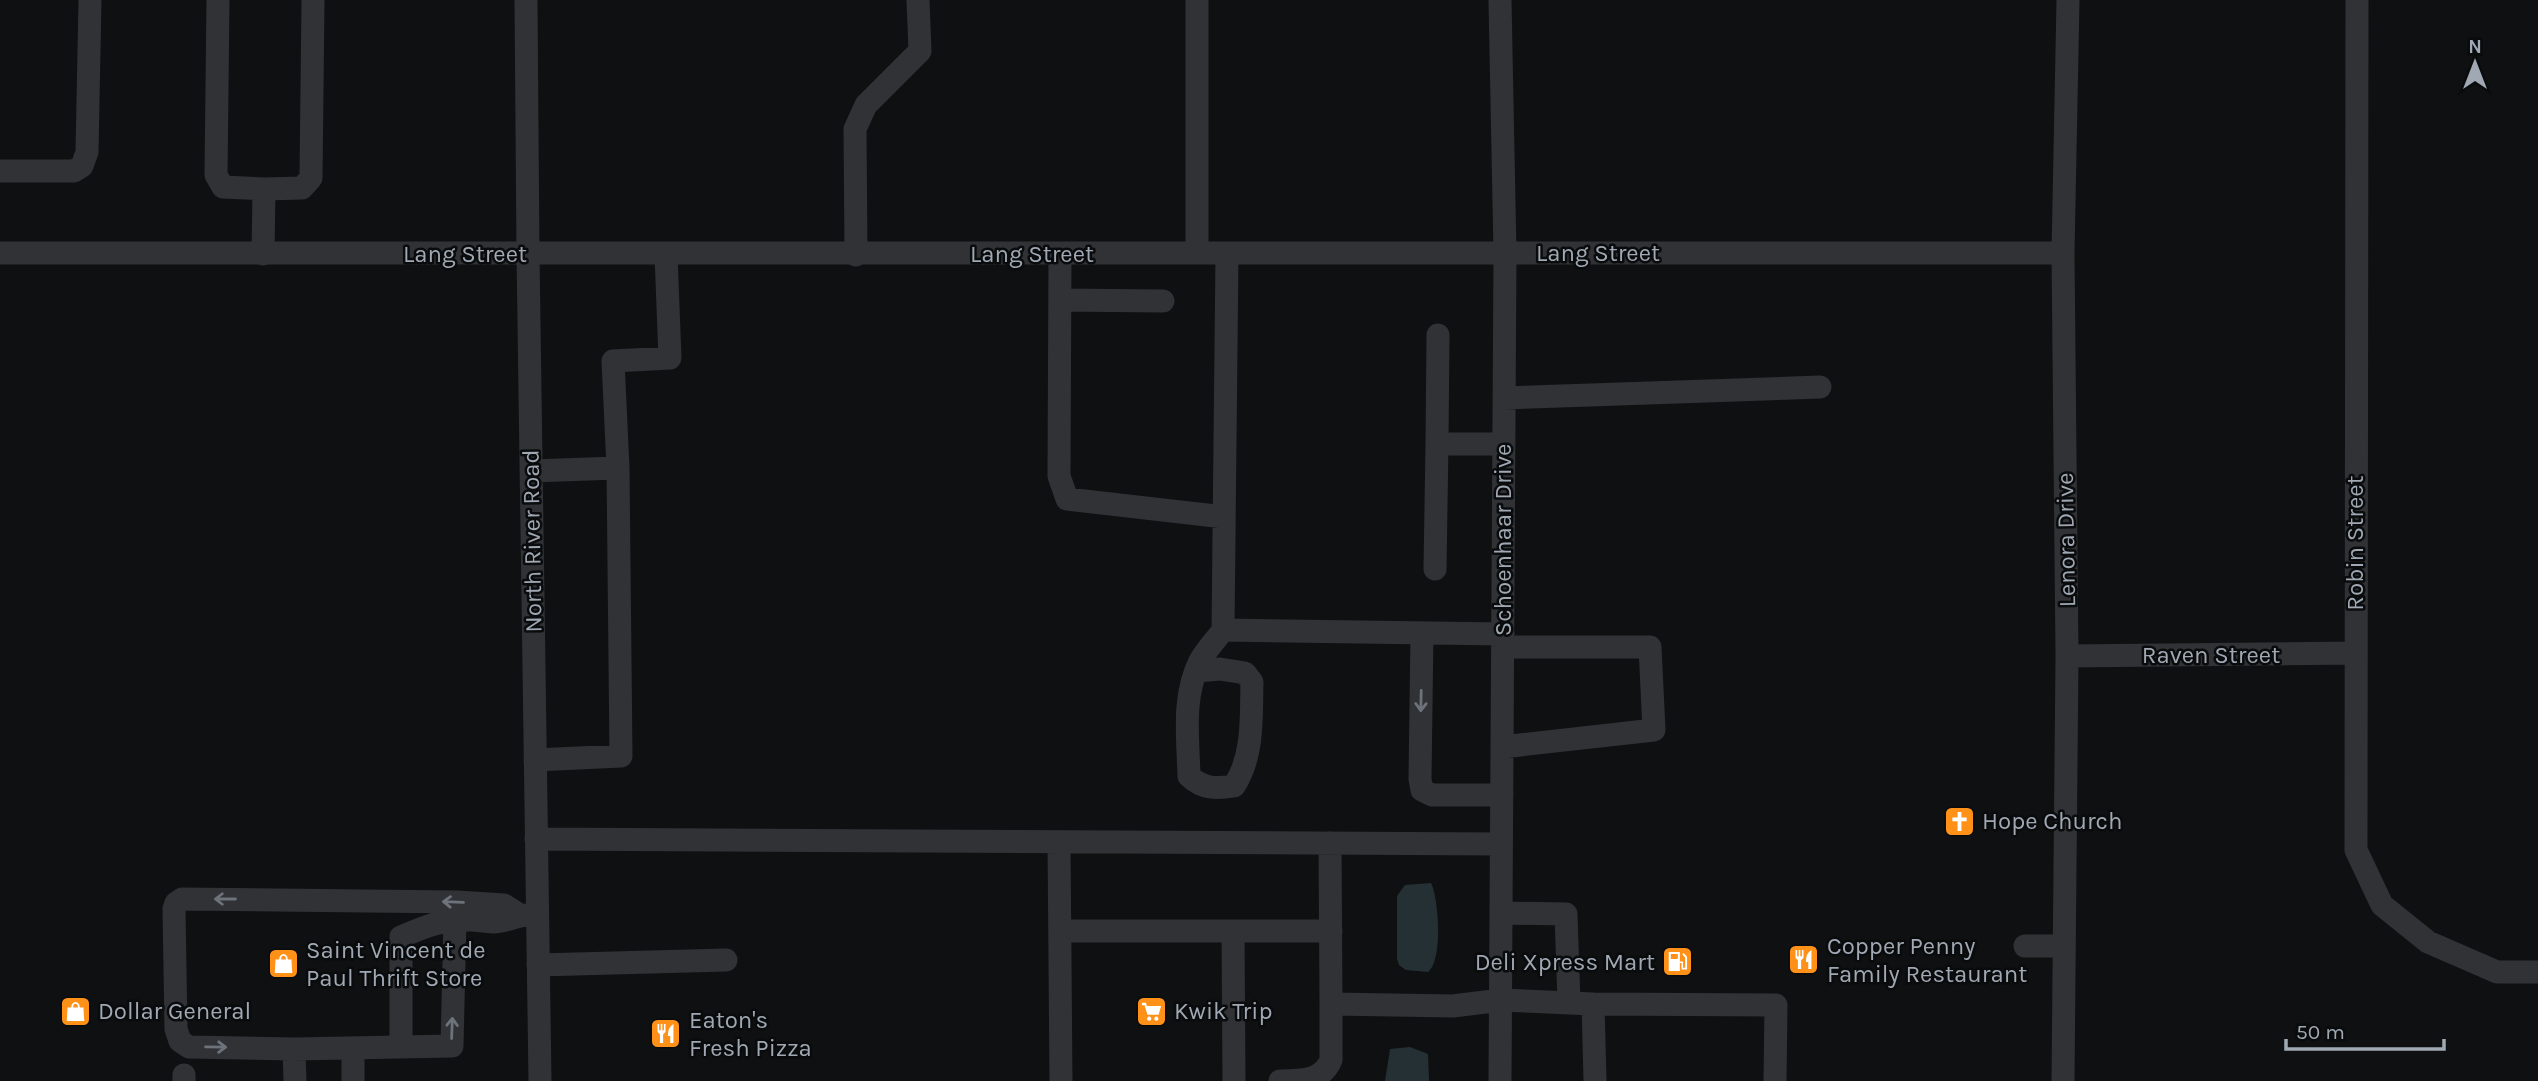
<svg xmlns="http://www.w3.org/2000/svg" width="2538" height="1081" font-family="Karla,sans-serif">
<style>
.water{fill:#253035}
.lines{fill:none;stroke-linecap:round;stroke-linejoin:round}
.minor{stroke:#303236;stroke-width:23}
.oneway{stroke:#6d737b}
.labels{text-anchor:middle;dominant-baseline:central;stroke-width:5;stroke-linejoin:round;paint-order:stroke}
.street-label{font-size:24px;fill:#9fa8b3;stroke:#0a0b0c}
.poi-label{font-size:24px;fill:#9fa8b3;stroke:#0a0b0c;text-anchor:start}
</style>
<rect width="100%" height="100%" fill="#0f1011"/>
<path class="water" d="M1431,883C1439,899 1443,961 1428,972L1406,970L1399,965L1397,959V896L1405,885Z
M1410,1047L1428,1054L1429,1081H1385L1390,1049Z"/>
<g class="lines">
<path class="minor" d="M218,0L216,175L223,187L264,189L263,254
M526,0L528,254L540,1081
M1197,0V253
M1500,0L1505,253L1500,1081
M2357,0L2356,850L2382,905L2428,942L2497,972H2538
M0,171H74L82,166L87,152L90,0
M264,189L302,188L311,178L313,0
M0,253H2063
M1227,253L1223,630L1503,634
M1060,254L1059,476L1067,499L1224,517
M856,255L855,129L866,105L920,51L918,0
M1060,300L1163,301
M1504,398L1820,387
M1437,444L1438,335
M531,471L618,468L613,361L670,358L666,255
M1435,569L1437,444H1504
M1422,633L1420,779L1422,790L1432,795H1502
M2067,656L2355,653
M1196,671L1220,669L1245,673L1252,682C1251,716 1254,756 1234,786C1216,789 1203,789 1189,776C1188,737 1182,697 1200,661C1206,650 1216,640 1223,630
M1502,747L1654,730L1650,647H1503
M535,760L621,756L618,468
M536,839L1501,844
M1059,842L1061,1081
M1330,843L1331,1004
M1501,913L1566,914L1569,1003
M455,920L452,1046L294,1049L189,1047L180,1041L176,1029L174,909L176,903L182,899L457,902L504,905L518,914
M1060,931H1331
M1233,931L1234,1081
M2025,946H2064
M538,965L726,960
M1593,1004L1776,1005L1775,1081
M401,1047V937C423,927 446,918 471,920C478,920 485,922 493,922C507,922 517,914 531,915
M353,1048V1081
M294,1049L295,1081
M184,1075V1081
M1280,1081C1302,1081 1322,1081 1331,1060V1004L1453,1006L1501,1000L1593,1004L1595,1081
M2063,1081L2067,656L2063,253L2068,0"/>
</g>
<defs><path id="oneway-shaft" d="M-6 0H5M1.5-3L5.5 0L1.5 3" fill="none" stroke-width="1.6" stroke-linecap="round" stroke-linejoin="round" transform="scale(1.75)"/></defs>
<g class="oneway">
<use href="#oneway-shaft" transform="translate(1421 701) rotate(91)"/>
<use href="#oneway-shaft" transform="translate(225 899) rotate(-180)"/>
<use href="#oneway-shaft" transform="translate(453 902) rotate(-178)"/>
<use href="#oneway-shaft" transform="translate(452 1028) rotate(-88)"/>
<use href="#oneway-shaft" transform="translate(216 1047) rotate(1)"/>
</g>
<defs>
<symbol id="church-square" viewBox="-11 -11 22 22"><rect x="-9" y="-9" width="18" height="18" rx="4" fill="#ff9119" stroke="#0a0b0c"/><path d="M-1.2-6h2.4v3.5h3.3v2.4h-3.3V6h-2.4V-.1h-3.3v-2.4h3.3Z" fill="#fff"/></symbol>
<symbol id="restaurant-square" viewBox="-11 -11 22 22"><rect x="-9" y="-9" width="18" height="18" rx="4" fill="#ff9119" stroke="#0a0b0c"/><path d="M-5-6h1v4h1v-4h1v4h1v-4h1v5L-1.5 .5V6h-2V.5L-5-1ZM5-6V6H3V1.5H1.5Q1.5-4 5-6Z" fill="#fff"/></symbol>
<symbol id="fuel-square" viewBox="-11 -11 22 22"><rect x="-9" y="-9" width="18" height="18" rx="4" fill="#ff9119" stroke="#0a0b0c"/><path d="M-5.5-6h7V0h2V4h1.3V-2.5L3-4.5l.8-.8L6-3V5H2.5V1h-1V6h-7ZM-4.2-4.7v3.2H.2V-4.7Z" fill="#fff"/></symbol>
<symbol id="shop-square" viewBox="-11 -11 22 22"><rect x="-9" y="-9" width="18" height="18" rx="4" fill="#ff9119" stroke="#0a0b0c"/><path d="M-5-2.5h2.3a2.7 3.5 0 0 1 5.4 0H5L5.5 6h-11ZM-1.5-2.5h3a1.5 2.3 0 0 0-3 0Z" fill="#fff"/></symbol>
<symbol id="supermarket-square" viewBox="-11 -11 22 22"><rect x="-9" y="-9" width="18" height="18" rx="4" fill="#ff9119" stroke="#0a0b0c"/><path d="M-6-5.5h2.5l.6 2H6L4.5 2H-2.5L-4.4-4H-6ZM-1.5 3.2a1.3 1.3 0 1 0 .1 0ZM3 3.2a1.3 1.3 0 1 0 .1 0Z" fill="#fff"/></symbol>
</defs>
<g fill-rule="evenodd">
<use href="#church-square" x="1942" y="804" width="35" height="35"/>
<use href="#restaurant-square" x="1786" y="942" width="35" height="35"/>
<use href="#fuel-square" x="1660" y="944" width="35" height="35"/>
<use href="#shop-square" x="266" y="946" width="35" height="35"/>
<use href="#shop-square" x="58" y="994" width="35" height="35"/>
<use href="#supermarket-square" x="1134" y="994" width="35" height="35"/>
<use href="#restaurant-square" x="648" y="1016" width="35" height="35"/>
</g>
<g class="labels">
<g class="street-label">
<text x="1598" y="253">Lang Street</text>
<text x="465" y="254">Lang Street</text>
<text x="1032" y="254">Lang Street</text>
<text transform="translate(1503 540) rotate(-90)">Schoenhaar Drive</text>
<text transform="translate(2066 540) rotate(-91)">Lenora Drive</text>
<text transform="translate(532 541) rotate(-91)">North River Road</text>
<text transform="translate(2355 543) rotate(-90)">Robin Street</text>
<text x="2211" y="655">Raven Street</text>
</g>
<g class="poi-label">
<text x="1982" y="821">Hope Church</text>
<text x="1827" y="946">Copper Penny<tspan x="1827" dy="28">Family Restaurant</tspan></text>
<text x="306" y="950">Saint Vincent de<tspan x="306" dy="28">Paul Thrift Store</tspan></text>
<text x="1655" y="962" text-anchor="end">Deli Xpress Mart</text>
<text x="98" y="1011">Dollar General</text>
<text x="1174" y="1011">Kwik Trip</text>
<text x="689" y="1020">Eaton's<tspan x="689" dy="28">Fresh Pizza</tspan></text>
</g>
</g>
<g transform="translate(2475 63)" stroke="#0a0b0c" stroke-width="5" paint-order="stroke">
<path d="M0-5L12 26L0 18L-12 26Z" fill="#9fa8b3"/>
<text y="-10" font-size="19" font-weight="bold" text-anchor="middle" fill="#9fa8b3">N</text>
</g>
<path d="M2286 1039v10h158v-10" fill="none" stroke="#9fa8b3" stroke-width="3.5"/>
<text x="2296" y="1039" font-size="21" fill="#9fa8b3" stroke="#0a0b0c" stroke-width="5" paint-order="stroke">50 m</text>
</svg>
